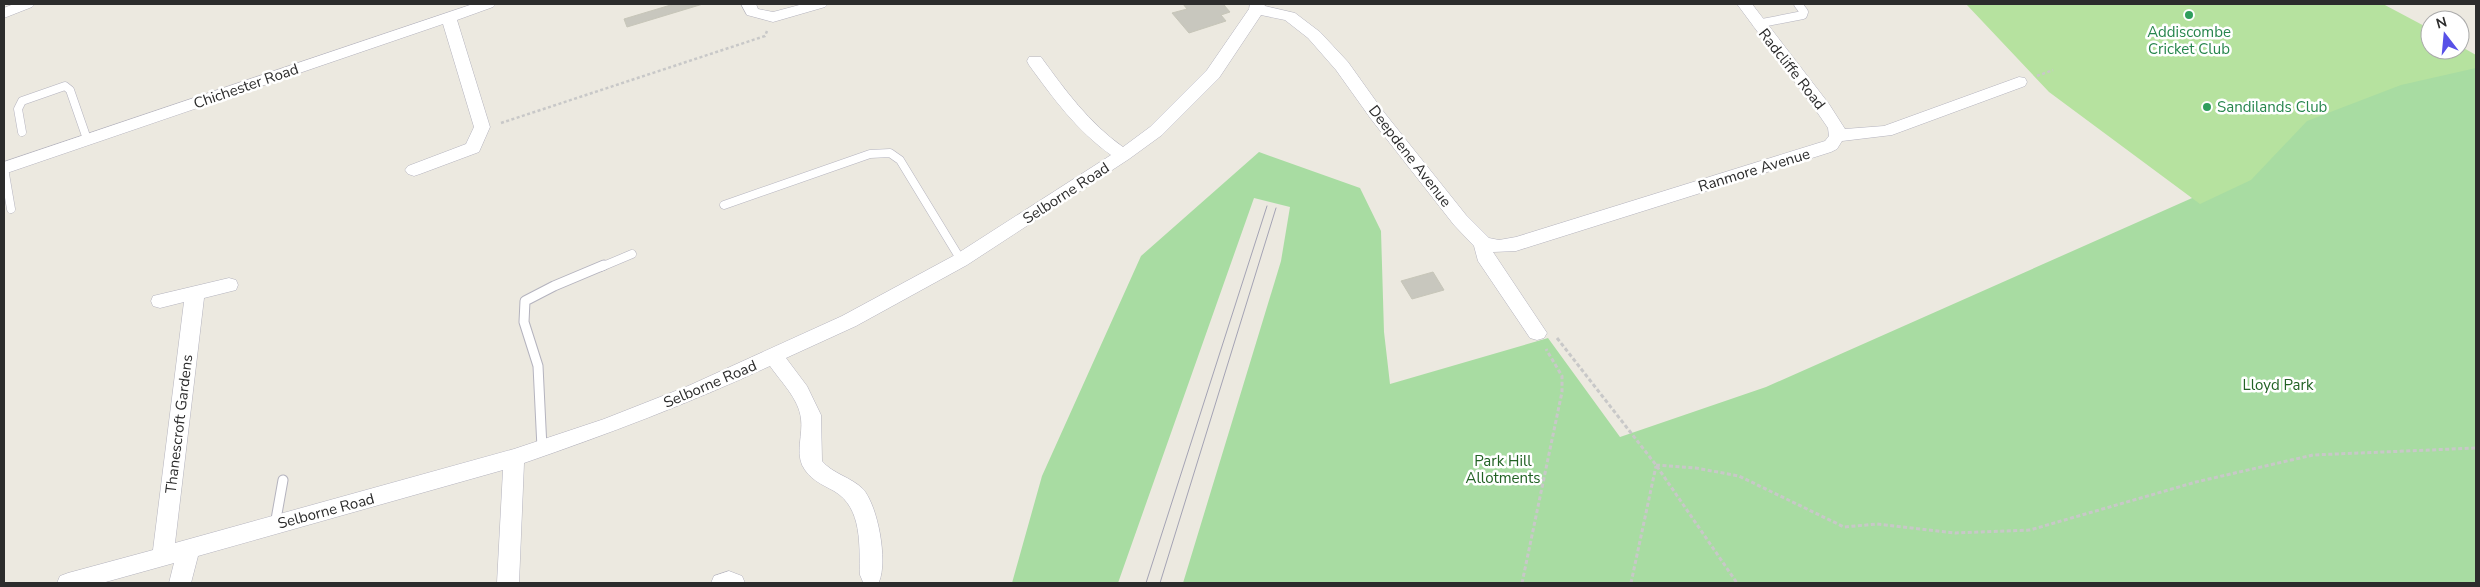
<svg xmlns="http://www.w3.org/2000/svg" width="2480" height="587" font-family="'Nunito Sans',sans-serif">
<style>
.green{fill:#a8dca2}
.pitch{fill:#b6e29f}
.building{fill:#c8c7be;stroke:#c7c6b9}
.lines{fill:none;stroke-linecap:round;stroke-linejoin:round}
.lane-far1-casing{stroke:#b4b3be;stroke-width:9}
.lane-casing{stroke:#b4b3be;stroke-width:11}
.street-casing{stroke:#b4b3be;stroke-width:1}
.path-far1{stroke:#c8c8c8;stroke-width:2.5;stroke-dasharray:3 2.5;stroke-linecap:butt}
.path{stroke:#c8c8c8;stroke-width:3;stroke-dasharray:4 2.5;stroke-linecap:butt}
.lane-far1{stroke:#fff;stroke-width:8}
.lane{stroke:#fff;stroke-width:9}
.street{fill:#fff;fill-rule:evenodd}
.tram{stroke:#a4a3b4;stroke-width:1}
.leisure-dot{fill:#2e9e5b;stroke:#fff;stroke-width:2}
.labels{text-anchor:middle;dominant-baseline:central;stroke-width:5;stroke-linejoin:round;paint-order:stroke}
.leisure-label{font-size:15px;fill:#27864d;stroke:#fff}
.street-label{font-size:15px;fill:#2c2c2c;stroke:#fff}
.park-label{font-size:15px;fill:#226224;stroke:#fff}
</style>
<rect width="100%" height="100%" fill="#ece9e0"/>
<path class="green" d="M2476,58V583H1183L1281,261L1290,207L1254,198L1118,583H1012L1042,476L1141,256L1259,152L1360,188L1381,231L1384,332L1390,384L1548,338L1620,437L1766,387L2244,175L2302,116Z"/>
<path class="pitch" d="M1966,4H2383L2430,29V50H2460V46L2476,55V68L2401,85L2307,121L2251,180L2200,204L2049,92Z"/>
<path class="building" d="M674,4H703L627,27L624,19Z
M1183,4H1228L1224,5L1230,12L1221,15L1226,21L1189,33L1172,13L1187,9Z
M1433,272L1444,290L1412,299L1401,281Z"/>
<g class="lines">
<defs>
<path id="lane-far1" d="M1757,24L1803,15L1804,12L1798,4
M22,132L18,109L22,101L65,86L70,90L87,139
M4,168L11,209
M724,205L870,154L890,153L900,160L961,260
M601,267L632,254"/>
<path id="lane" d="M542,448L538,366L524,322L525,301L554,286L604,265
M275,525L283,480"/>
<path id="street" d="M14,4H35L32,7L4,18V8Z
M473,4H496L493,7L457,20L490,127L479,152L420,174L414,176L408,174L405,170L408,166L466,144L474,127L443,24L4,174V162Z
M741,4H756L758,9L773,12L803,4H828L825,7L773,22L747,15Z
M1250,4H1264L1265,6L1295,13L1320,32L1348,62L1383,111L1466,215L1489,238L1499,240L1516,237L1825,141L1829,136L1828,128L1817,112L1737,4H1752L1829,104L1845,129L1884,126L2019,77L2025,78L2027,82L2025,86L1892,135L1842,141L1837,149L1831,152L1516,251L1493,252L1547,333L1544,338L1537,340L1530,338L1478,261L1474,246L1454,225L1371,119L1336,70L1308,38L1285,20L1261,15L1219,78L1162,135L1129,159L967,265L856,326L786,358L807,386L821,415L822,461C833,474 851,477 863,489C878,506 888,561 879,582H863L860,575C859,546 863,508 834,491C821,484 809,479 802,465C796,450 803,434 801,419C799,399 781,382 770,366C690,403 608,434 524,463L519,583H497L503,470L198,556L191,583H169L174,563L102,583H57L60,576L68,573L153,550L184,302L160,308L153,306L151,301L153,296L229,278L236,280L238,285L236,290L204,298L175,543L514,449L604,419L688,386L842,316L955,255L1111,155C1077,131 1053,98 1029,65L1027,61L1029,57H1041C1065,90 1089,123 1123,147L1150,127L1207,70L1249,9Z
M729,571L742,576L745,583H711L714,576Z"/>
</defs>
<use href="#lane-far1" class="lane-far1-casing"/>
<use href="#lane" class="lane-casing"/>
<use href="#street" class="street-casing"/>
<path class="path-far1" d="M2037,76L2053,70
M501,123L765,36L767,31"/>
<path class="path" d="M1557,338L1656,465L1737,583
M1656,465L1696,468L1739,476L1844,527L1877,524L1955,533L2030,530L2196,482L2313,455L2476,448
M1522,583L1562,392V376L1546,349
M1631,583L1656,466"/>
<use href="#lane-far1" class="lane-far1"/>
<use href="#lane" class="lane"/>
<use href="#street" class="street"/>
<path class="tram" d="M1146,583L1267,206
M1160,583L1276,208"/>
</g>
<g class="leisure-dot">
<circle cx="2189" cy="15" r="5"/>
<circle cx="2207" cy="107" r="5"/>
</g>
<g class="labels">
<g class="leisure-label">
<text x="2189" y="32">Addiscombe<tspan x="2189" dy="17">Cricket Club</tspan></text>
<text x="2217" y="107" text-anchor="start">Sandilands Club</text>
</g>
<g class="street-label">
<text transform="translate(1792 69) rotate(52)">Radcliffe Road</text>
<text transform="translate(246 86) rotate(-19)">Chichester Road</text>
<text transform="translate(1410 156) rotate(52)">Deepdene Avenue</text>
<text transform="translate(1754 170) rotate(-17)">Ranmore Avenue</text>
<text transform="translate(1066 193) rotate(-33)">Selborne Road</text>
<text transform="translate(710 384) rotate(-23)">Selborne Road</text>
<text transform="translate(179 424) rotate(-83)">Thanescroft Gardens</text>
<text transform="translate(326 511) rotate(-15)">Selborne Road</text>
</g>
<g class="park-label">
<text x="2278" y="385">Lloyd Park</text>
<text x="1503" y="461">Park Hill<tspan x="1503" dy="17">Allotments</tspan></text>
</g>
</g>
<rect width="2480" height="587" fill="none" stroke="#2c2c2c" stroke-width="10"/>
<g transform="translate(2445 35) rotate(344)"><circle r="24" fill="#ffffff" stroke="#ababab"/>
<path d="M0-4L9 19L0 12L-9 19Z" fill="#5851e7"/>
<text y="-8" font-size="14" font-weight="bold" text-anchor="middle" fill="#2c2c2c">N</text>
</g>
</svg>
